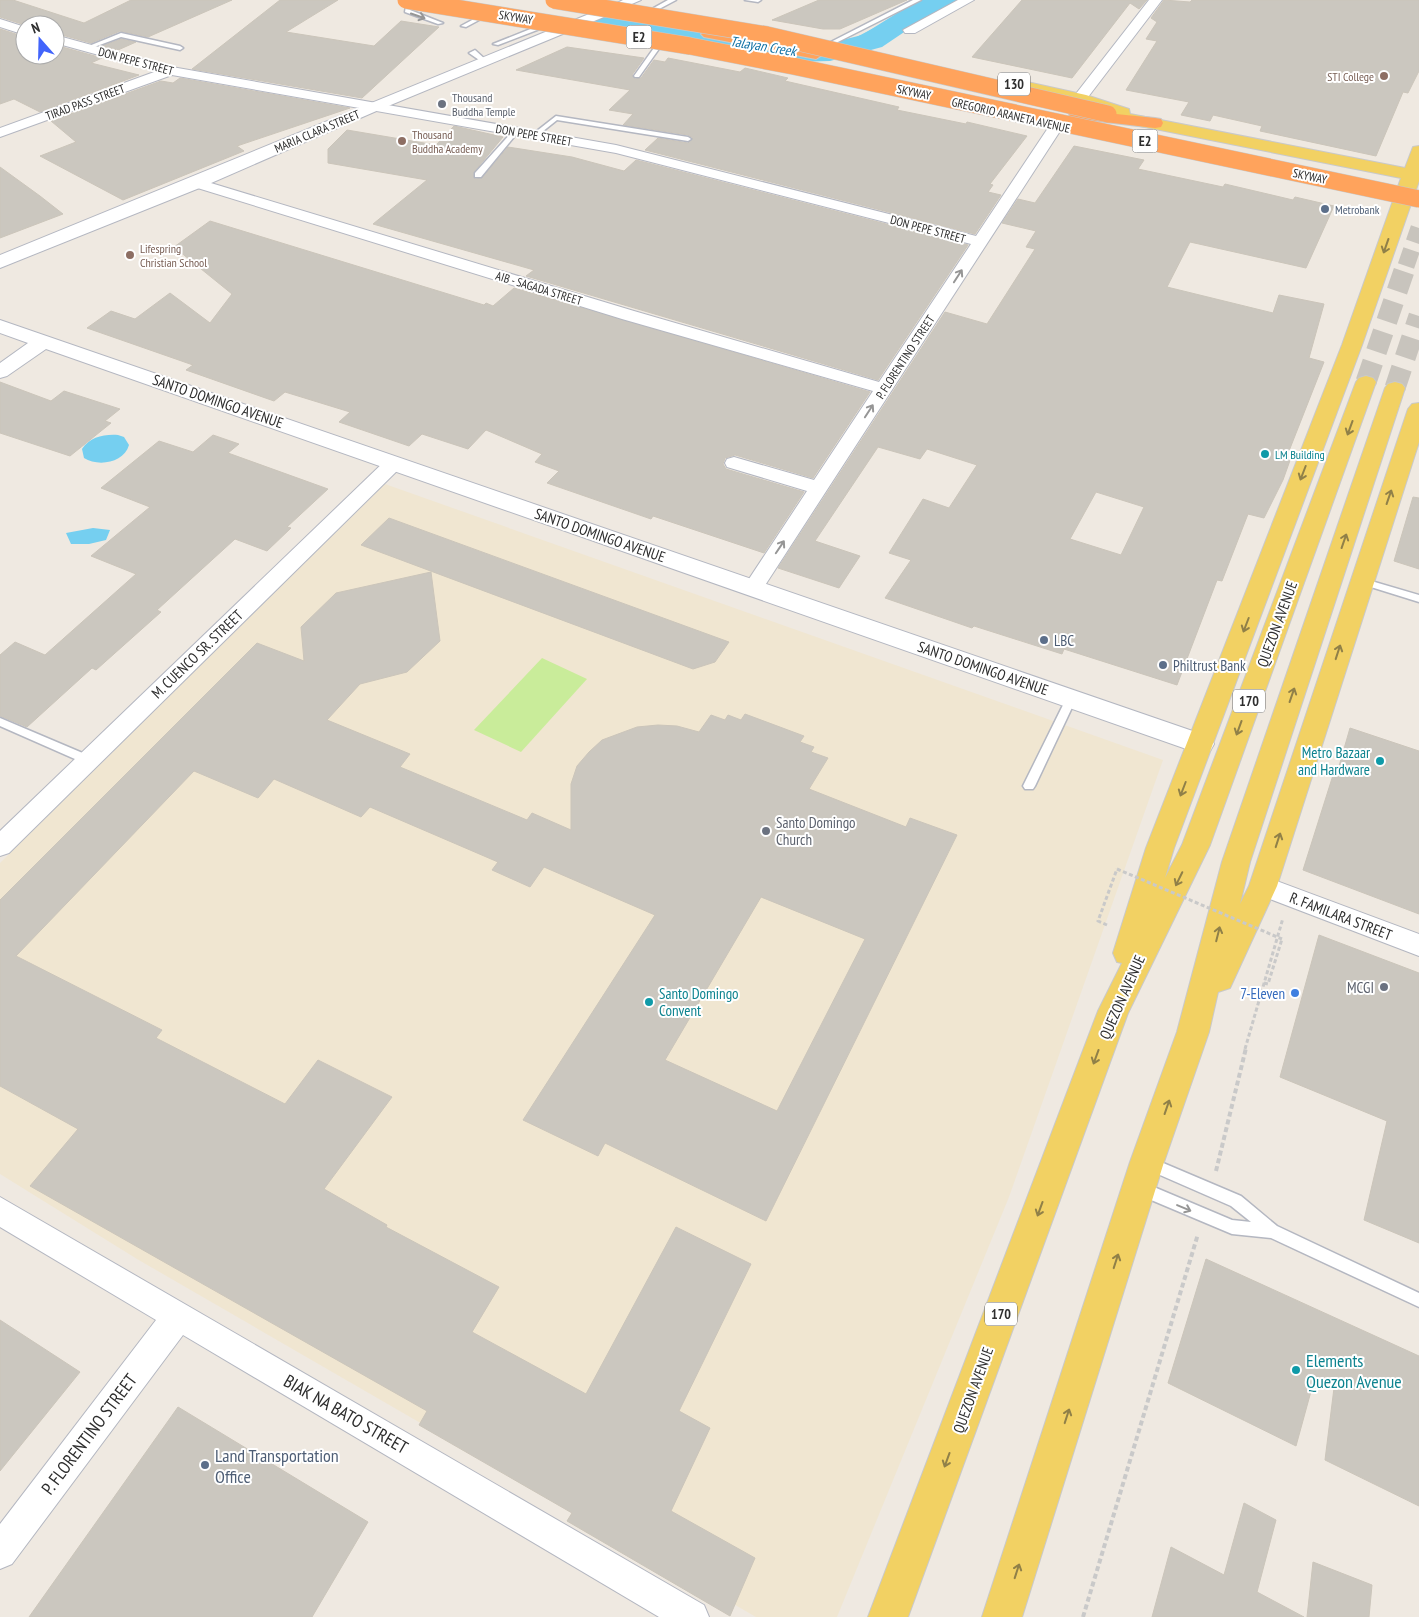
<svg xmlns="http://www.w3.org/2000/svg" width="1419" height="1617" font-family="'PT Sans Narrow',sans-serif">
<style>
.education{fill:#f0e6d1}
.pitch{fill:#c9ec9a}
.water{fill:#75cff0}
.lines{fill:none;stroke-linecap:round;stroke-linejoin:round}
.river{fill:#75cff0;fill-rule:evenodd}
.building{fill:#cbc7bf;stroke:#cbc5ba;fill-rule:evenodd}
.primary-tunnel-far1{stroke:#c8c4bd;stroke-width:17;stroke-dasharray:17 8;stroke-linecap:butt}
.primary-tunnel{stroke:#c8c4bd;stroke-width:21;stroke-dasharray:21 11;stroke-linecap:butt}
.lane-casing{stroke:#b4b7c1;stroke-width:3}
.street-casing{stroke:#b4b7c1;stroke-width:2}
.secondary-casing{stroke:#b4b7c1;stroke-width:2}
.primary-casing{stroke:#c9c9c9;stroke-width:2}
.highway-casing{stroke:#c9c9c9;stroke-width:2}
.path-far1{stroke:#c9c9c9;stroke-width:3;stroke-dasharray:4 2.5;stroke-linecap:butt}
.path{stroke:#c9c9c9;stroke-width:4;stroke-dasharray:5 3;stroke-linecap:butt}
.lane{fill:#fff;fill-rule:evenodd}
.street{fill:#fff;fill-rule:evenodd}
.secondary{fill:#fff;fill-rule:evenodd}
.primary{fill:#f2d163;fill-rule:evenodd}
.highway{fill:#ffa35c;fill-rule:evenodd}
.highway-bridge-casing{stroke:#c9c9c9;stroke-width:18;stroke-linecap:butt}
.path-bridge{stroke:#c9c9c9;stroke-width:3;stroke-dasharray:4 2.5;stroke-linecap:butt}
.highway-bridge{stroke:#ffa35c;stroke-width:17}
.oneway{stroke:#969696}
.oneway2{stroke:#908048}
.education-dot{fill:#8d6e63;stroke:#fff;stroke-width:2}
.worship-dot{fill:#6b7280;stroke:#fff;stroke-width:2}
.service-dot{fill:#5c6f8a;stroke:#fff;stroke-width:2}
.culture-dot{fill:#0f9aa8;stroke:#fff;stroke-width:2}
.shop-dot{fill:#3f7fe0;stroke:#fff;stroke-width:2}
.labels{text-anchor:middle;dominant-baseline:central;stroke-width:4;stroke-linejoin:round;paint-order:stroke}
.far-street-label{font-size:12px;fill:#2e2e2e;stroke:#fff}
.far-education-label{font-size:12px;fill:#785e54;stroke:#fff;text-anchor:start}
.far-worship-label{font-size:12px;fill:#5b616d;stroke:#fff;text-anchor:start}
.far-service-label{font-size:12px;fill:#4e5e75;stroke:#fff;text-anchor:start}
.far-culture-label{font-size:12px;fill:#0d838f;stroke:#fff;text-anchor:start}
.shield{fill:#fff;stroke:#6d6d6d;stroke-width:1}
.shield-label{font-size:14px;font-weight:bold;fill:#2e2e2e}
.far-water-label{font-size:14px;font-style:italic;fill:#0d6fa3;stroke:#fff}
.street-label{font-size:15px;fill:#2e2e2e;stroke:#fff}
.service-label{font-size:15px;fill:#4e5e75;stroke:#fff;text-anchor:start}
.culture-label{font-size:15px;fill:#0d838f;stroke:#fff;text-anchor:end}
.worship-label{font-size:15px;fill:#5b616d;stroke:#fff;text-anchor:start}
.shop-label{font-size:15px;fill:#366cbe;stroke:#fff;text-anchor:end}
.near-culture-label{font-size:18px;fill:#0d838f;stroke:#fff;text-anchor:start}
.near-street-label{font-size:18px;fill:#2e2e2e;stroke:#fff}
.near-service-label{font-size:18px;fill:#4e5e75;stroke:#fff;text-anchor:start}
</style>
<rect width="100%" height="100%" fill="#efe9e1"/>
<path class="education" d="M385,484L1163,760L1009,1197L837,1617H756L137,1259L0,1174V863Z"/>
<path class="pitch" d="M542,658L587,679L521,752L474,730Z"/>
<path class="water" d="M928,0H960L900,31L875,48L845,43Z
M118,435L124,437L129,445C124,463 98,467 84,458L82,449C90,437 104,434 118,435Z
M93,528L110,530L106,540L89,544H71L66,533Z"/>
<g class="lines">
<path class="river" d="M918,0H953L949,6L922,20L882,47L830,61L793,62L606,26L596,23L592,17L596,11L606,8L793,44L830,43L862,35Z"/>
</g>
<path class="building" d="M0,0H13L84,23L131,0H232L148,37L120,31L91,43L55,33V25H25L0,17Z
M280,0H338L286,32L374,46L401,21L439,27L362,98L192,69Z
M819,0H907L840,29H823L772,20Z
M1022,0H1147L1139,9L1130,3L1072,78L972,57Z
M1164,0L1190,2L1192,0H1419V71L1408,93L1403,92L1376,156L1260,131L1262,126L1213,115L1210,121L1181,115L1189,102L1126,90L1157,41L1146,39L1157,22L1151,18Z
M0,29L25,37V55H55V45L102,58L91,63L139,75L40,112L14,99L0,104Z
M121,39L136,42L118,50L102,46Z
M567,47L644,58L632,75L635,79L641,78L654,60L665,62L668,58L740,72L745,68L788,78L785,81L899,107L897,110L966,124L967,122L1027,136L990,184L993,185L988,192L1001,195L975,234L645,150L658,138L688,143L693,138L688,135L623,125L633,114L609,110L630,90L516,70Z
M180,78L350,108L237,146L244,151L123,200L40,156L76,142L51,121L161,81L173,83Z
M454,126L503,137L474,172L475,179L482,178L508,147L572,157L624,171L636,160L968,245L878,380L526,276L534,270L373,224L427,180L328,163V149L347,130L436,145Z
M1074,146L1144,160L1138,169L1223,187L1225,184L1293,200L1295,197L1334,206L1306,268L1190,242L1167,287L1273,313L1279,295L1324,304L1309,358L1324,362L1289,451L1293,452L1283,480L1264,518L1248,514L1222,581L1217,580L1177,685L1064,649L1062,654L974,626L972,628L885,598L911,560L889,553L923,499L949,508L977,465L927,449L920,459L878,447L815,541L860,556L839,588L778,568L945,312L987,324L1035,249L1026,247L1036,231L1002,223L1018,199L1035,203ZM1096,492L1144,507L1121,555L1070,539Z
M0,167L40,196L63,214L0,238Z
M210,221L484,305L486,303L493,306L514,288L870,392L813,478L735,455L725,458L723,464L726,469L804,492L764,553L653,516L651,519L547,483L559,471L535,462L542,454L486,430L468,449L422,434L409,446L339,422L350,412L285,392L274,401L186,370L193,365L87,328L111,311L135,319L170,293L210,323L232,294L174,247Z
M0,382L51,401L64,391L120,409L105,421L111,423L70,456L0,433Z
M213,435L239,444L228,453L328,489L287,527L291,528L267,551L235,539L157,610L161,612L96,670L92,668L27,727L0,716V655L15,642L45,655L136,574L91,556L150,507L101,488L159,441L193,452Z
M1413,497L1419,498V569L1394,561Z
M389,518L729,642L715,662L693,669L361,545Z
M431,572L440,641L407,672L360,684L327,720L410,754L400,767L527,820L532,813L571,830V784L577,766L589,752L602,740L637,727L658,725L677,726L699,732L711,715L725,720L728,715L741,720L745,714L804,736L800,742L814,747L811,752L828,758L809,789L906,827L910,818L957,835L766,1221L605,1143L598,1156L523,1120L655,915L544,867L530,887L492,870L498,862L370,807L361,817L274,779L258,798L194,771L16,956L162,1030L156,1038L285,1104L318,1060L392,1097L324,1189L387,1225L386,1227L499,1287L472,1332L586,1394L676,1227L751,1264L679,1411L710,1428L671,1511L755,1558L730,1616L567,1521L572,1513L419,1425L427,1411L30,1186L78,1129L0,1086V900L257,643L304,661L301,627L336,593ZM761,897L865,939L777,1111L665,1060Z
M1350,728L1419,751V914L1303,870L1334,772L1337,773Z
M1319,935L1419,973V1243L1364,1220L1387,1121L1280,1077Z
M1206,1259L1419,1356V1506L1325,1460L1334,1388L1313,1384L1296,1446L1168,1383Z
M0,1320L80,1372L0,1471Z
M178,1407L368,1522L312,1617H29Z
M1244,1503L1276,1520L1257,1592L1304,1617H1152L1171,1547L1224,1575Z
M1313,1562L1372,1585L1369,1617H1307Z"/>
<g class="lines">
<path class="primary-tunnel-far1" d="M1406,266L1419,228"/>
<path class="primary-tunnel" d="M1366,382L1406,265
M1395,388L1419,316"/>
<defs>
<path id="lane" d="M407,0H413L410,10L443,23L438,24L405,12Z
M668,0H676L646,16L641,15Z
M745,0H761L758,2Z
M913,0H921L824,49L819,48Z
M487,12L492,13L466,27L461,26Z
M548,22L551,24L550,25L498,45L493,44Z
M121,33L180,46L183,48L180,50L121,37L89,49L84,48Z
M661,38L666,39L639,77H635L634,76Z
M475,50L486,60V62H482L469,53Z
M556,116L688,137L691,139L688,141L557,120L537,136H533V134Z
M513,131L518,132L481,177H475V173Z
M1361,578L1419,595V602L1358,583L1356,581Z
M1071,695L1076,699L1035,786L1033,789H1025L1023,786L1066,699Z
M0,718L92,757L93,760L92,763H84L0,726Z
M1149,1157L1241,1196L1277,1226L1419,1293V1307L1271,1238L1232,1234L1137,1194L1135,1189L1137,1184L1142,1182L1232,1220L1251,1222L1231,1206L1144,1168L1142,1163L1144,1158Z"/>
<path id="street" d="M623,0H641L611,13L605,9Z
M958,0H974L915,33H905L903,30Z
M1149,0H1162L1085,101H1075L1073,98L1075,95Z
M0,19L25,27V35L0,27Z
M55,35L172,67L616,145L976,236L1052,122H1062L1064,125L760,593L753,595L746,593L743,588L807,491L727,467L725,463L727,459L734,457L814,480L873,391L622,319L191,186L188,183L191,180H201L634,311L879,382L971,244L616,153L172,75L0,137V128L157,71L55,43Z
M394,457L401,459L403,463L401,467L9,853L0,856V831L387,459Z
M1263,876L1419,934V956L1254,893L1251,886L1254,879Z
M0,1197L704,1605L709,1617H659L183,1335L12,1564L0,1569V1524L156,1320L0,1227Z"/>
<path id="secondary" d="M611,5L618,9L616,12L381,109L202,187L0,268V255Z
M0,320L1210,737L1214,744L1210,751L1201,754L1192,751L46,349L7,376L0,378V363L28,343L0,333Z"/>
<path id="primary" d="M1005,77L1086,95L1129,109L1130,114L1405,168L1413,147L1419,146V181L1362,345L1174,848L1165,878L1182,845L1356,382L1359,378L1366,376L1373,378L1376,382L1210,845L1128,1013L908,1617H868L1098,1011L1122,963L1117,962L1113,953L1146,848L1342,345L1401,178L1120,122L1119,116L1076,102L999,85L997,82L999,79Z
M1395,382L1402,384L1405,388L1250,862L1240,904L1249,886L1408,409L1412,404L1419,403V442L1277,886L1230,988L1218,992L1209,1032L1164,1162L1022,1617H982L1130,1162L1177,1032L1222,862L1385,388L1388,384Z"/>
<path id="highway" d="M709,29L816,49L824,54L816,59L704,37L701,34Z
M1077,110L1155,118L1161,119L1163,123L1161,127L1155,128L1071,118L1069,115L1071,112Z"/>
</defs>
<use href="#lane" class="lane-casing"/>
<use href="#street" class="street-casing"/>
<use href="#secondary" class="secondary-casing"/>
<use href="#primary" class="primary-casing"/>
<use href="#highway" class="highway-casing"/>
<path class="path-far1" d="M1107,925L1098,921L1117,869
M1264,983L1268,984L1282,939
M1245,1049L1283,918"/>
<path class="path" d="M1216,1171L1246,1048
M1083,1617L1198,1234"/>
<use href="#lane" class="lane"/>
<use href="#street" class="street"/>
<use href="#secondary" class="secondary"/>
<use href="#primary" class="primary"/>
<use href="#highway" class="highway"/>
<defs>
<path id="highway-bridge" d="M406,0L690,46L793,66L1419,199
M554,0L767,35L1108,114"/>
</defs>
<use href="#highway-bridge" class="highway-bridge-casing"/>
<path class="path-bridge" d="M1117,869L1282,939"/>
<use href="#highway-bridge" class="highway-bridge"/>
</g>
<defs><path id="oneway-shaft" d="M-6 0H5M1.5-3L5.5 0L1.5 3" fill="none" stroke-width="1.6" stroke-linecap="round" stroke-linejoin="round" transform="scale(1.25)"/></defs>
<g class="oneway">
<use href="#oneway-shaft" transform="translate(418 16) rotate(19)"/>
<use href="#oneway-shaft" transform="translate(958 276) rotate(-57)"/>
<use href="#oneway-shaft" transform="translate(869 411) rotate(-57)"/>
<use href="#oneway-shaft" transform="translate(780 547) rotate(-56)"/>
<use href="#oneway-shaft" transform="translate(1184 1208) rotate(23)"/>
</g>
<g class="oneway2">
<use href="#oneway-shaft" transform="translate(1386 246) rotate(109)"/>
<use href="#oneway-shaft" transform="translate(1350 428) rotate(110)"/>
<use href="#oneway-shaft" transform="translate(1303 473) rotate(111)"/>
<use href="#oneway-shaft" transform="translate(1389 497) rotate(-71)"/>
<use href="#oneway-shaft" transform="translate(1344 541) rotate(-71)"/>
<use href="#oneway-shaft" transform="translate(1246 625) rotate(111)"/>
<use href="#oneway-shaft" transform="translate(1338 652) rotate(-72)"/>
<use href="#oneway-shaft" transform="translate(1292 695) rotate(-71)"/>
<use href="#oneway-shaft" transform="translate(1239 728) rotate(110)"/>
<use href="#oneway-shaft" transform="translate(1183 789) rotate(111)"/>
<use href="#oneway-shaft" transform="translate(1278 840) rotate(-72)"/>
<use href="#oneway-shaft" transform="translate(1179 879) rotate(116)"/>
<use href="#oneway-shaft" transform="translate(1218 934) rotate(-76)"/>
<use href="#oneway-shaft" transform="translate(1096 1057) rotate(110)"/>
<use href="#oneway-shaft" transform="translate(1167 1107) rotate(-71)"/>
<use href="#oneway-shaft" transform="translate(1040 1209) rotate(110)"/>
<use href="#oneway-shaft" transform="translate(1116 1261) rotate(-72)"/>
<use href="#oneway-shaft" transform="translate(1067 1416) rotate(-72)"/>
<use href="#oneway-shaft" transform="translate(947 1460) rotate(110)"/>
<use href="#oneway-shaft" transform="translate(1017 1571) rotate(-72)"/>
</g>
<g class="education-dot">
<circle cx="1384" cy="76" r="5"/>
<circle cx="402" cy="141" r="5"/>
<circle cx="130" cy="255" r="5"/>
</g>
<g class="worship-dot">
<circle cx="442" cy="104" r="5"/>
<circle cx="766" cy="831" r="5"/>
<circle cx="1384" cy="987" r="5"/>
</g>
<g class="service-dot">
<circle cx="1325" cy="209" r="5"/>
<circle cx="1044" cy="640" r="5"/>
<circle cx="1163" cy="665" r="5"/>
<circle cx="205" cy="1465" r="5"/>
</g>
<g class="culture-dot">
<circle cx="1265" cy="454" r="5"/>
<circle cx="1380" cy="761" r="5"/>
<circle cx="649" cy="1002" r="5"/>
<circle cx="1296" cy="1370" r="5"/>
</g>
<circle class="shop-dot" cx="1295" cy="993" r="5"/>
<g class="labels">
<g class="far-street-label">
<text transform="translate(516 17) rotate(9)">SKYWAY</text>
<text transform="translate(136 61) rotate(15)">DON PEPE STREET</text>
<text transform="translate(914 92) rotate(12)">SKYWAY</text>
<text transform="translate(85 102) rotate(-20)">TIRAD PASS STREET</text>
<text transform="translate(1011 115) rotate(13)">GREGORIO ARANETA AVENUE</text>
<text transform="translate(317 131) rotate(-23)">MARIA CLARA STREET</text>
<text transform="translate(534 135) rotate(10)">DON PEPE STREET</text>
<text transform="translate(1310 176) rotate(12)">SKYWAY</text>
<text transform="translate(928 229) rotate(15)">DON PEPE STREET</text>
<text transform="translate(539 288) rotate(17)">AIB - SAGADA STREET</text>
<text transform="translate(905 357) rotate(-57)">P. FLORENTINO STREET</text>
</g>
<g class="far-education-label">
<text x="1374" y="76" text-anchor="end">STI College</text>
<text x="412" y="134">Thousand<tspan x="412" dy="14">Buddha Academy</tspan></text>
<text x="140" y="248">Lifespring<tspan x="140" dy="14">Christian School</tspan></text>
</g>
<g class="far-worship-label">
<text x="452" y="97">Thousand<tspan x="452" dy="14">Buddha Temple</tspan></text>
</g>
<g class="far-service-label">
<text x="1335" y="209">Metrobank</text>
</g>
<g class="far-culture-label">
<text x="1275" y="454">LM Building</text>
</g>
<g class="shield">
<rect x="626.5" y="25.5" width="25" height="23" rx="4"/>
<rect x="998" y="72.5" width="32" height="23" rx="4"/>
<rect x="1132.5" y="129.5" width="25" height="23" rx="4"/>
<rect x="1233" y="689.5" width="32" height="23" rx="4"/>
<rect x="985" y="1302.5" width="32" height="23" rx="4"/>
</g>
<g class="shield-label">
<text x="639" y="37">E2</text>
<text x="1014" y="84">130</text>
<text x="1145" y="141">E2</text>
<text x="1249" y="701">170</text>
<text x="1001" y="1314">170</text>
</g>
<g class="far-water-label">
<text transform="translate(763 46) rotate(9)">Talayan Creek</text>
</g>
<g class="street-label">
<text transform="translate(218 401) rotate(19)">SANTO DOMINGO AVENUE</text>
<text transform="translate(600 535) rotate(19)">SANTO DOMINGO AVENUE</text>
<text transform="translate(1277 624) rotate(-70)">QUEZON AVENUE</text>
<text transform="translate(197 654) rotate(-44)">M. CUENCO SR. STREET</text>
<text transform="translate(983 668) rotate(19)">SANTO DOMINGO AVENUE</text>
<text transform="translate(1341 916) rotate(21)">R. FAMILARA STREET</text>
<text transform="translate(1122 997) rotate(-66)">QUEZON AVENUE</text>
<text transform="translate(973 1390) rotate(-70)">QUEZON AVENUE</text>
</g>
<g class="service-label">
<text x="1054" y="640">LBC</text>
<text x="1173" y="665">Philtrust Bank</text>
</g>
<g class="culture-label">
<text x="1370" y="752">Metro Bazaar<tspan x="1370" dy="17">and Hardware</tspan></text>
<text x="659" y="993" text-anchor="start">Santo Domingo<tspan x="659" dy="17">Convent</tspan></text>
</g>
<g class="worship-label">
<text x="776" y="822">Santo Domingo<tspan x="776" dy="17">Church</tspan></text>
<text x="1374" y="987" text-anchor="end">MCGI</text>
</g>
<g class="shop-label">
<text x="1285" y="993">7-Eleven</text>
</g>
<g class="near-culture-label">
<text x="1306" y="1360">Elements<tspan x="1306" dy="21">Quezon Avenue</tspan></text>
</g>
<g class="near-street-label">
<text transform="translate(346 1414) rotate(30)">BIAK NA BATO STREET</text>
<text transform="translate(89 1434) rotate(-53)">P. FLORENTINO STREET</text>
</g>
<g class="near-service-label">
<text x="215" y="1455">Land Transportation<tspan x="215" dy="21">Office</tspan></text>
</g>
</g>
<g transform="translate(40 40) rotate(340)"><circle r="24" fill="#ffffff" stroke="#ababab"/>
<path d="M0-4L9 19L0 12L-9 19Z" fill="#4264fb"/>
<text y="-8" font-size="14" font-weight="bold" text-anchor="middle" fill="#2e2e2e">N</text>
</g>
</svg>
